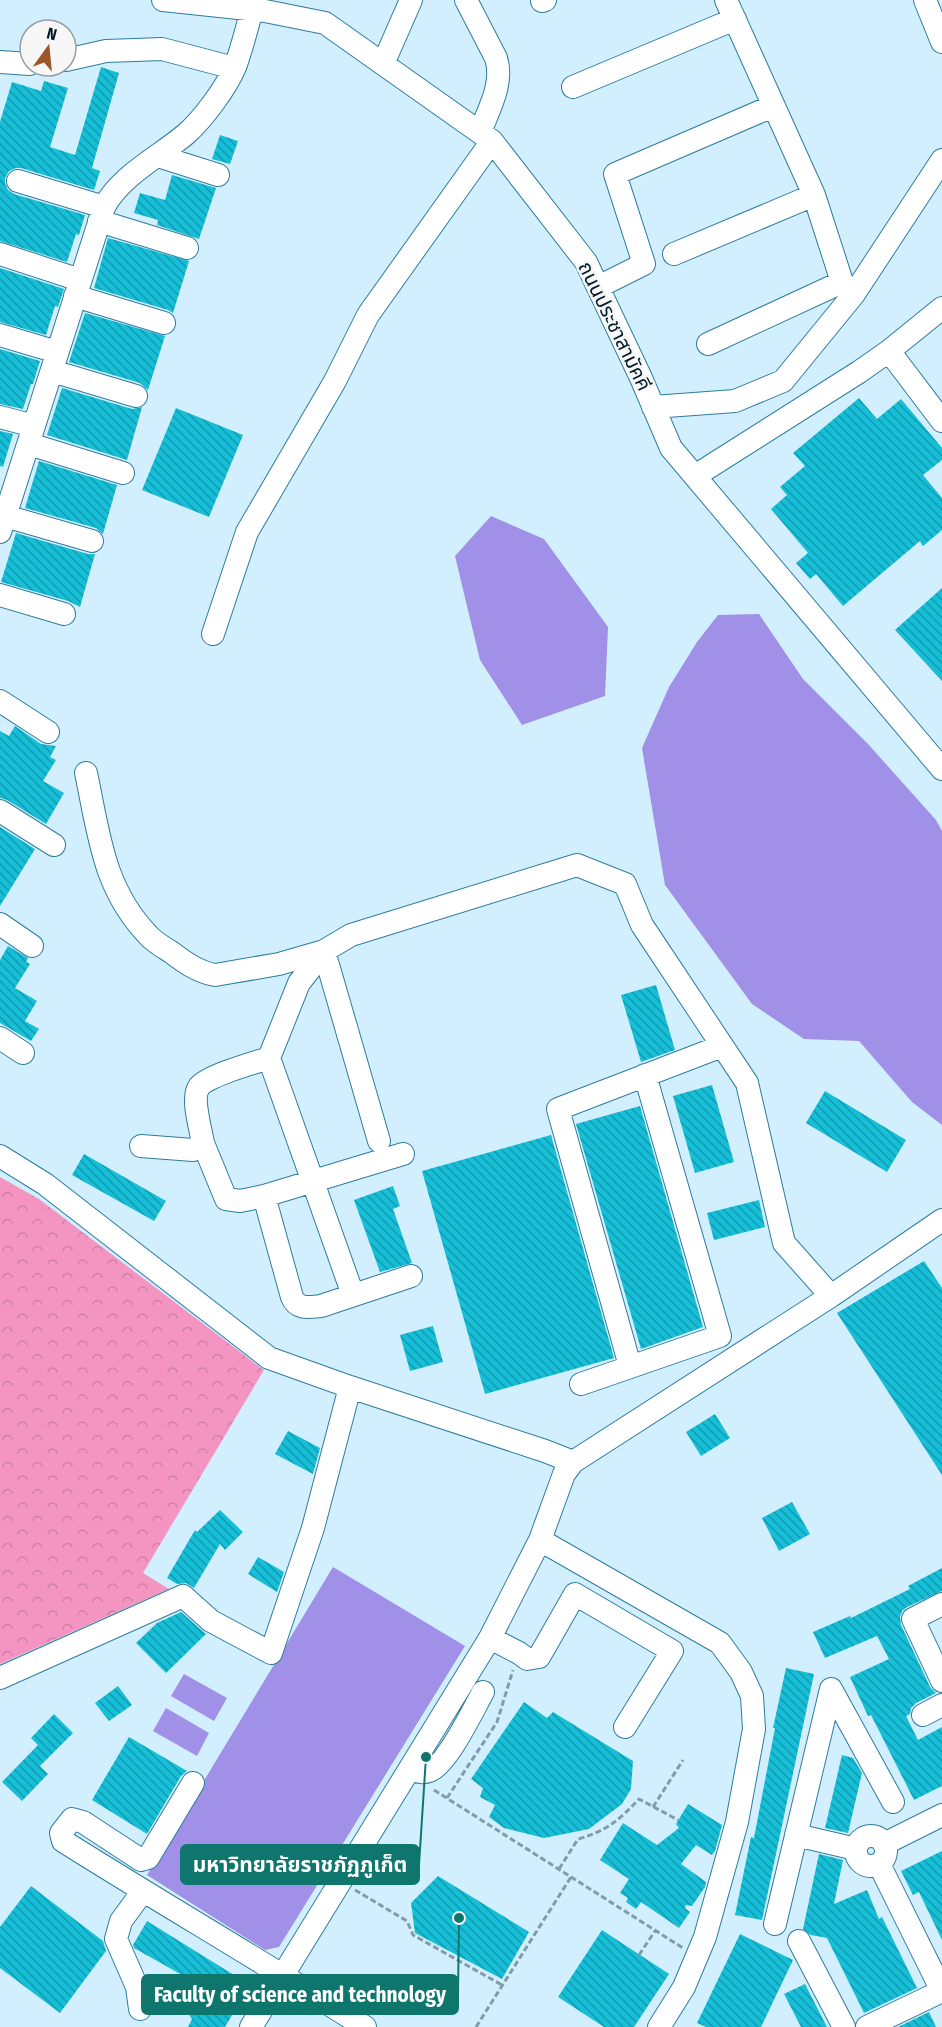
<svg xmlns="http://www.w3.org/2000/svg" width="942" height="2027" font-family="'Fira Sans Condensed','Noto Sans Thai',sans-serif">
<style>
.forest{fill:url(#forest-crowns)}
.water{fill:#a090e7}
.building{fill:url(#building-back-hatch)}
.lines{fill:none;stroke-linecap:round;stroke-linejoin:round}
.minor-casing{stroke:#2d7c9f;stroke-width:24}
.path{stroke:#819dac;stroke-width:3;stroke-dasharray:6 3;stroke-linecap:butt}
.minor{stroke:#fff;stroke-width:22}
.labels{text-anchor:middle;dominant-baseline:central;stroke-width:5;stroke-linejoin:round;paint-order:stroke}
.street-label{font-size:20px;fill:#001b29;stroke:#f7f7f7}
.leader{fill:none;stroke:#0f766e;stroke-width:2}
.callout-dot{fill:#0f766e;stroke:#f7f7f7;stroke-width:2}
.callout{fill:#0f766e;stroke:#0f766e;stroke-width:2}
.callout-label{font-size:21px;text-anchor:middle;font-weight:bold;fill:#fff}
</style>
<defs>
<pattern id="forest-crowns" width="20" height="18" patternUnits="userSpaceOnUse" patternTransform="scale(1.5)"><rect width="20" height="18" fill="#f495c1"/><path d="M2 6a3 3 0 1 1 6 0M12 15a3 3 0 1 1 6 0" fill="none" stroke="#cf80a6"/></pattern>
<pattern id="building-back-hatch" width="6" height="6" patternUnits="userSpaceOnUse" patternTransform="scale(1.5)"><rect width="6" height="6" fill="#16bfd7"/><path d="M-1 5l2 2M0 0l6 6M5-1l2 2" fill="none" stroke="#129aae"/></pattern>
</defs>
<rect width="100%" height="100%" fill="#d2efff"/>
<path class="forest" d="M0,1177L39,1199L264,1370L143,1573L169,1589L0,1664Z"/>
<path class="water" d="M491,516L544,539L608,627L605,696L522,725L480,660L455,556Z
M759,614L803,679L868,744L936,820L942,831V1125L912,1102L859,1041L804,1039L752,1004L665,885L642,748L669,687L697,642L718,615Z
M333,1567L465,1646L279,1947L265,1950L147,1875Z
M184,1674L227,1698L214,1721L171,1696Z
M166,1708L209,1733L197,1756L153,1731Z"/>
<path class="building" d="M101,67L119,73L92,168L100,171L94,190L21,168H16L9,171L5,178V183L8,190L14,194L85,215L79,235L76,234L67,262L0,241V122L12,82L41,91L44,81L68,88L50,147L75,155Z
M220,135L238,141L230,164L212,159Z
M172,175L216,188L199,239L157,225L158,220L134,213L140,193L165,200Z
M108,238L189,261L173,313L168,310L94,288Z
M0,268L64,289L58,307L55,306L46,335L0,322Z
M85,313L165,336L148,390L140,383L69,362Z
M0,349L40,361L33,384H31L23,409L0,404Z
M62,388L132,409L142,407L127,460L47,435Z
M859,398L877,419L901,399L942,448V460L923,475L942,498V530L923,546L920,541L843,606L816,574L810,579L796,563L808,553L771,509L787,495L780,487L805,466L793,453Z
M176,408L243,435L209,517L142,490Z
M0,431L13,434L3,467L0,466Z
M39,461L117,485L103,534L96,528L25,508Z
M16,533L88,554H95L80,607L68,601L1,582Z
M942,588V681L895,630Z
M15,726L41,744L56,746L50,757L56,760L43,781L64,793L46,824L7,800L0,798V731L9,736Z
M0,827L35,849L0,906Z
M8,946L28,958L26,962L30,964L15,988L37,1001L25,1021L39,1029L31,1041L0,1023V960Z
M656,985L675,1050L641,1062L621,995Z
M712,1085L734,1162L695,1173L673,1096Z
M825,1091L906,1140L887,1172L806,1123Z
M640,1106L703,1327L641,1349L576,1124Z
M551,1135L614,1358L485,1394L422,1171Z
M84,1154L166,1201L154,1221L72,1175Z
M393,1186L400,1206L393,1209L412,1263L380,1272L354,1200Z
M759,1200L765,1227L714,1240L707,1213Z
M924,1261L942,1288V1475L837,1313Z
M433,1326L443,1362L410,1371L400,1335Z
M715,1414L730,1438L701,1456L686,1432Z
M288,1431L320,1448L313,1474L275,1454Z
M792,1502L810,1534L779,1551L762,1518Z
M220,1510L243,1532L225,1550L220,1544L194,1588L186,1583L177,1584L167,1578L195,1530L197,1532Z
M258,1557L284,1572L277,1592L248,1574Z
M942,1568V1591L907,1607L902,1611L900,1617L901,1625L930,1687L936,1693L916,1703L911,1708L910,1714L906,1716L918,1740L942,1727V1786L914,1800L871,1715L868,1716L850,1677L889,1659L877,1636L825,1658L813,1632L850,1616L851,1618L910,1589L908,1586Z
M181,1612L206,1634L166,1673L136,1643L157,1623Z
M786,1668L814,1674L762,1920L735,1915L751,1837L754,1838L775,1728H773Z
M118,1686L132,1705L109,1721L95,1703Z
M524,1702L547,1718L553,1712L633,1761L631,1789L622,1804L589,1829L544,1838L504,1828L489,1817L495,1805L480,1797L483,1788L471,1779Z
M54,1714L73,1733L40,1766L48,1774L22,1801L2,1782L38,1745L31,1738Z
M129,1737L187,1771L181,1776L147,1834L92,1800Z
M842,1755L853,1758L862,1773L848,1833L825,1828Z
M688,1804L722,1825L715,1851L712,1855L696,1845L681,1864L706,1882L705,1887L692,1906L686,1905L685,1908L690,1912L679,1928L641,1902L636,1909L626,1902L628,1898L620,1893L629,1879L600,1860L623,1823L657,1845L679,1828L676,1824Z
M942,1851V1940L919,1892L913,1895L901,1871Z
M819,1854L843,1860L834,1904L867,1890L879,1919L882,1917L917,1988L864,2013L827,1938L811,1935L803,1929Z
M438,1876L529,1932L502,1979L415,1933L411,1903Z
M31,1886L103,1941L106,1951L60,2013L0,1968V1927Z
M147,1921L250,1985L225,2027H188L192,2019L182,2004L180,1991L182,1975L134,1948L133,1945Z
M602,1930L669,1974L634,2027H604L558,1997Z
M740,1934L793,1960L761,2027H706L697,2023Z
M805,1984L827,2027H801L784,1994Z
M929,2012L936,2027H898Z"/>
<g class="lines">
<defs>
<path id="minor" d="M163,0L265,11L325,23L492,141L586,262L641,378L671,448L942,769
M466,0L496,58C504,83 489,109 480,132
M925,0L942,42
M542,1L545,0
M66,60L106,51L162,49L234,68
M0,62L30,64
M383,64L411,0
M573,87L735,19
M158,156L218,175
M18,181L104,207
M99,221L187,248
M0,254L80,280
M674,254L814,195
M598,287L644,264L615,174L773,106
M75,296L164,323
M0,335L57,352
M708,344L842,282L814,195L726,0
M889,351L942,308
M52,371L136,396
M653,407L735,401L783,381L854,294L942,160
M0,417L34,426
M29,444L123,473
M695,476L859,372L889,351L942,421
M5,516L92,541
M0,532L104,207C121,175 159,157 186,134C203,119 226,88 235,67C242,48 247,28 252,9
M0,595L64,614
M213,634L247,532L335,381L368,315L492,141
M0,701L48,732
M86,773C99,834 103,888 148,935C154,942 163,947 171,952C184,962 198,972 215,975L279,964L324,951L379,1141
M0,811L54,845
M0,924L32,946
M0,1038L23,1053
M269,1058L353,1295
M203,1143L226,1199L240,1201L264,1196L403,1154
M141,1146L193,1150L203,1143C201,1130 191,1098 199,1087C204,1077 256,1062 269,1058L299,983L324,951L351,935L577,865L625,884L642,925L747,1083L784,1243L831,1296
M0,1156L45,1184L269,1358L350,1387L545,1451L573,1462
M264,1196L292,1297C297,1310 310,1307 321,1306L411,1276
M630,1366L558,1109L722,1046
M581,1384L720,1336L645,1075
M540,1540L720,1643L741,1672L752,1696L754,1729L737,1822L705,1937L684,1987L659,2027
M942,1604L913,1619L942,1681
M490,1638L540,1540L564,1474L573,1462L831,1296L942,1220
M0,1678L183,1596L211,1621L271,1653L313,1528L350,1387
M923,1715L942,1705
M410,1769C417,1771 422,1774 429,1771C447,1765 473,1710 483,1692
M193,1783L148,1858L141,1860L83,1822L72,1819L61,1833L63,1841C163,1904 265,1963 365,2027
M796,1835L856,1849
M856 1851a15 15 0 1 1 30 0a15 15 0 1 1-30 0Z
M884,1844L942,1815
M879,1864L942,1991
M775,1924L831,1689L893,1802
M799,1941L844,2027
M140,2009L137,1987L116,1939L121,1921L143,1891
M251,2027L490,1638L519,1653L527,1659L539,1657L575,1594L672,1651L625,1727
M867,2027L942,1991"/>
</defs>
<use href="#minor" class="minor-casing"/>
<path class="path" d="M434,1790L683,1948
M447,1798L497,1722L513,1670
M653,1807L683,1760
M559,1869L578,1839C607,1831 619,1820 639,1799L678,1820
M355,1890L407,1921L413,1935L502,1985
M639,1955L655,1931
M476,2027L571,1877"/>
<use href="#minor" class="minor"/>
</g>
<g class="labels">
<g class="street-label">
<text transform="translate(615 326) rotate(64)">ถนนประชาสามัคคี</text>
</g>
</g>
<path class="leader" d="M426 1757L419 1865M459 1918L458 1995"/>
<g class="callout-dot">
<circle cx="426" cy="1757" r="6"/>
<circle cx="459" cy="1918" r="6"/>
</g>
<g class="callout">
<rect x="181" y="1845" width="238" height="39" rx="6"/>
<rect x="142" y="1975" width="316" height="39" rx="6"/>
</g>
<g class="callout-label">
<text x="300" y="1872">มหาวิทยาลัยราชภัฏภูเก็ต</text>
<text x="300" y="2002">Faculty of science and technology</text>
</g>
<g transform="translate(48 48) rotate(15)"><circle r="28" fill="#f7f7f7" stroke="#949fa5" stroke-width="1.5"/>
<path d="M0-4.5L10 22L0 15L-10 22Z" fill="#9b572a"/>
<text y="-9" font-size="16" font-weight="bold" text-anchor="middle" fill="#001b29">N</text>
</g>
</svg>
